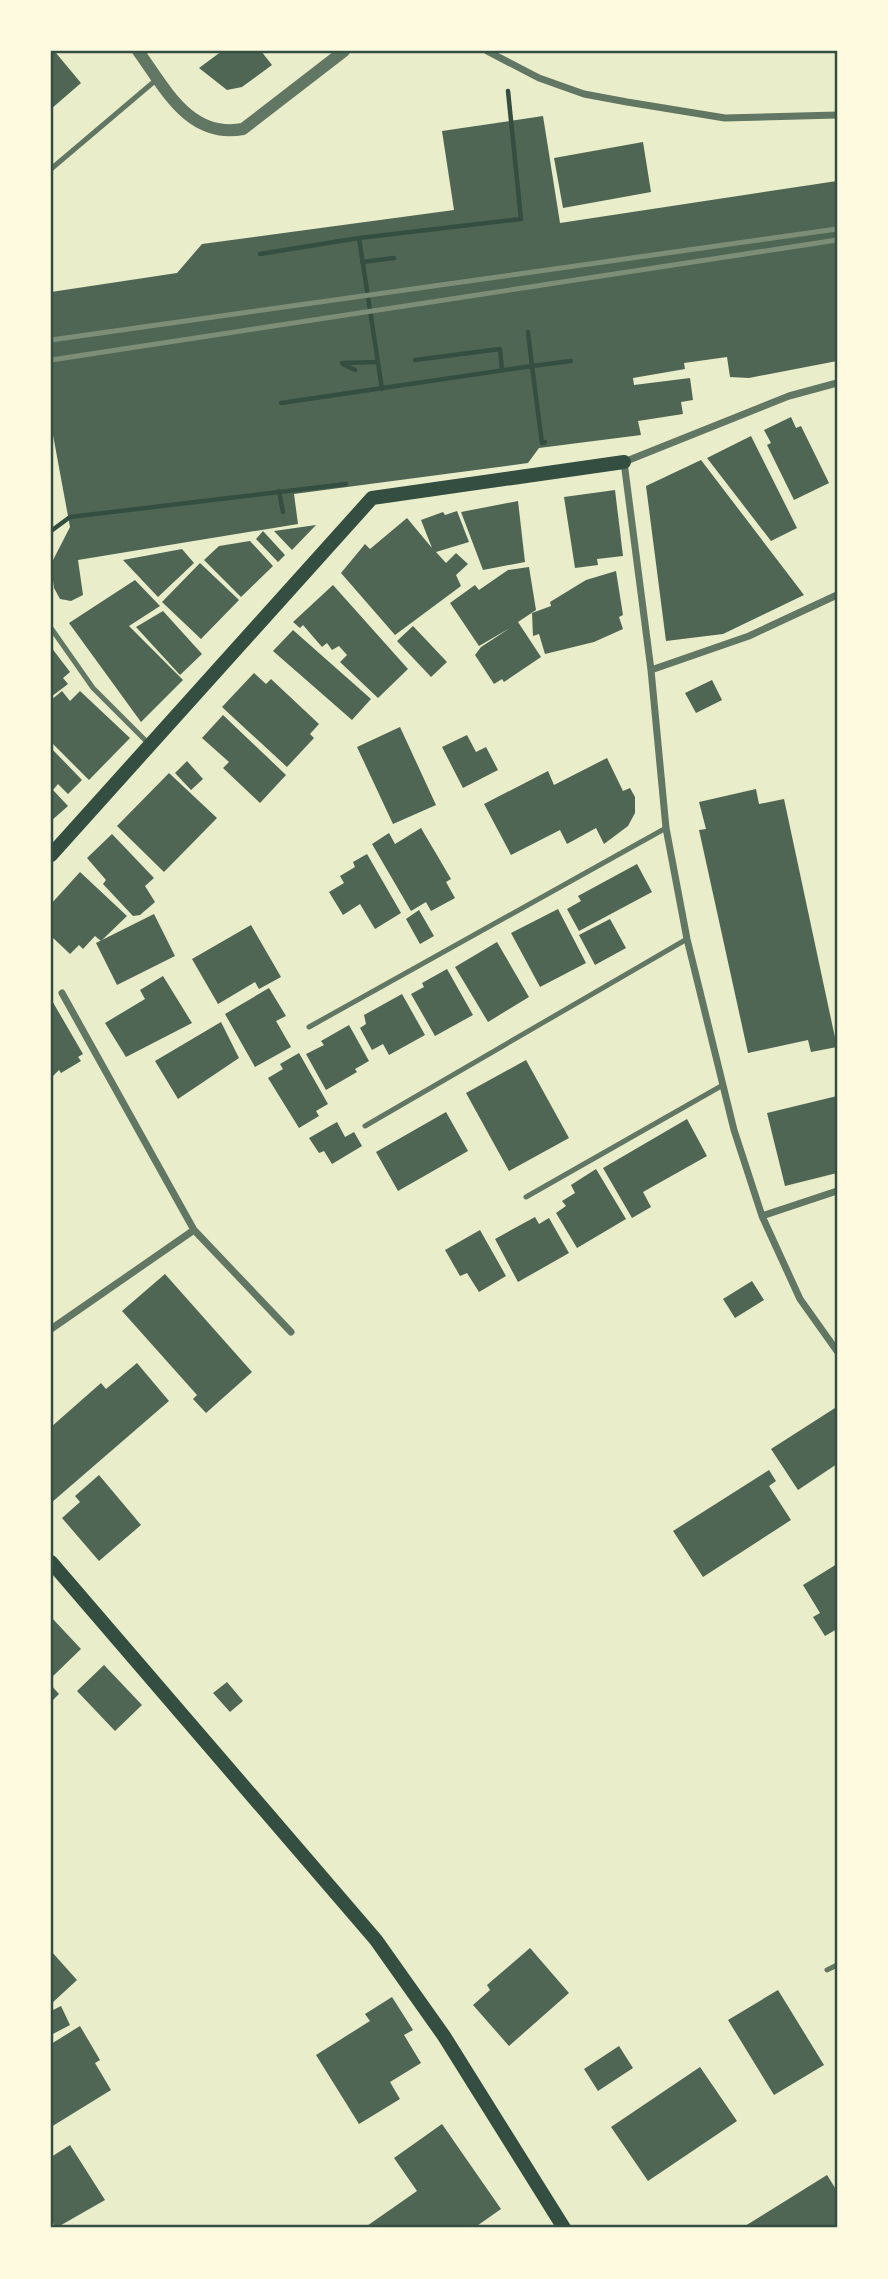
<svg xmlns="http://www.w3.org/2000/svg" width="888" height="2279" font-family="'Work Sans',sans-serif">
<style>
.building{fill:#4f6655}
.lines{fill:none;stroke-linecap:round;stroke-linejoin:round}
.path{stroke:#344e41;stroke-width:4.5}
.service{stroke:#617663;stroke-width:5}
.minor{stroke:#617663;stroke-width:7}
.tertiary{stroke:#617663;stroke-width:12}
.secondary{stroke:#344e41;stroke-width:14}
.rail{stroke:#7c8e77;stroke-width:5}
.neatline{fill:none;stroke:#344e41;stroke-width:2.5}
</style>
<rect width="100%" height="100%" fill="#e9edc9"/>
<path class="building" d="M51,51H58L56,53L81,83L51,109Z
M222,51H261L272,65L242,87L227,90L199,68Z
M543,116L560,223L837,181V361L749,378L730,377L727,357L684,363L685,369L633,378L634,385L690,378L693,400L681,402L683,414L638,421L641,435L539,448L528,463L294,494L298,524L78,560L83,595L71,601L60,599L54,588L51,564L70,527L51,424V292L177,273L202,244L454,210L442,131Z
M643,142L651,192L563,208L554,158Z
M791,417L796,428L801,426L829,483L794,500L767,445L771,443L764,430Z
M751,436L797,528L771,541L707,458Z
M701,460L804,595L723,634L666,641L646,486Z
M615,490L623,556L597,559L598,565L575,568L564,497Z
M518,501L525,562L483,570L461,512Z
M457,511L469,542L436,552L446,563L456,553L468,564L456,575L461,586L395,635L341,573L365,544L370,549L407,518L432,548L421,520L443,512L445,515Z
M316,525L292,550L274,531Z
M263,531L285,555L278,562L256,539Z
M250,541L273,566L241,597L204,560L219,546Z
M182,549L194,563L158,597L123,560Z
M200,563L239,600L201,639L162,602Z
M529,567L536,610L518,622L541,657L504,682L502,679L494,684L475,655L481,647L510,628L479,646L450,603L475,585L479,590L508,570Z
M616,571L623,615L619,617L623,629L594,642L545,654L539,634L533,636L532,613L551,606L550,602L586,580Z
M135,580L160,606L129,626L183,680L141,722L69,623Z
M333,585L408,669L378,698L340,662L347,655L339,646L332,650L327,643L322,647L303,625L300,628L293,622Z
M163,611L202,654L180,675L136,627Z
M413,626L447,662L431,677L397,641Z
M293,630L371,699L352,720L273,651Z
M51,647L70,672L63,678L68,684L51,697Z
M254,673L266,684L271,679L319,724L310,734L314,738L287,767L222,707Z
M712,680L722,700L696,713L685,693Z
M62,691L70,701L80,691L130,738L89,780L51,742V700Z
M223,715L286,775L260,803L223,768L229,762L202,738Z
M400,727L436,805L393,824L357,747Z
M467,735L476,752L486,747L498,770L463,788L442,747Z
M51,748L82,780L68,794L58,784L53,790L68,806L51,821Z
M607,758L623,791L630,788L635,797V813L628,826L604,844L596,828L567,844L560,830L511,855L484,804L548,771L554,785Z
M187,761L203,779L191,790L175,773Z
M169,773L217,818L164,872L117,826Z
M756,789L759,804L784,799L837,1047L811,1052L808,1040L748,1053L699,830L706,829L699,802Z
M421,828L451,879L446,882L455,898L431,911L426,902L411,911L372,844L389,833L395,844Z
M112,834L154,878L145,886L155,902L140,915L133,916L103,884L106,880L87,858Z
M367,854L401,913L375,929L360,904L343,915L329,892L344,883L340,876L355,867L353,862Z
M637,864L652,892L579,931L567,909L581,901L578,896Z
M80,872L127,916L101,941L95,936L83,949L79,945L70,954L51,936V904Z
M558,909L586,963L540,987L511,933Z
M419,910L434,936L420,944L406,919Z
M154,914L175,956L117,985L96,943Z
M610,919L626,948L595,965L579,935Z
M251,925L281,977L259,989L255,982L218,1004L192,959Z
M497,942L529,997L488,1022L455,967Z
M447,969L473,1015L435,1036L411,994L424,987L422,983Z
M163,976L192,1023L126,1057L105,1023L145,999L140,990Z
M269,988L286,1016L276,1021L291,1047L255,1067L225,1014Z
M402,994L425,1035L389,1055L383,1044L372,1050L360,1028L366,1024L364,1015Z
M51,999L83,1054L78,1057L81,1061L61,1073L59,1070L51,1078Z
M221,1022L239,1058L178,1099L155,1061Z
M349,1025L369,1061L355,1069L357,1072L326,1090L306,1054L324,1045L321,1041Z
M299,1053L328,1104L316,1111L319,1116L299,1128L268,1078L283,1069L280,1064Z
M526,1060L569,1138L509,1171L466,1093Z
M837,1096V1173L785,1186L767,1113Z
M446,1112L468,1151L398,1191L376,1152Z
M687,1119L707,1156L643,1192L651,1207L632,1218L603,1168Z
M337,1122L345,1137L354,1132L362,1146L332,1164L324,1151L319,1153L309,1138Z
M596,1169L626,1219L577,1248L556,1213L566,1206L562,1201L575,1193L571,1185Z
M535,1217L539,1224L549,1218L569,1253L518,1282L495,1239Z
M480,1230L506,1276L479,1292L467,1273L460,1276L445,1250Z
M165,1274L252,1372L206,1413L193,1399L197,1395L122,1311Z
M752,1281L764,1300L735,1318L723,1299Z
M137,1363L169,1401L51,1503V1427L101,1383L106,1389Z
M835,1408L837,1464L798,1490L771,1449Z
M769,1470L776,1481L769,1486L791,1520L703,1577L673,1531Z
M99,1475L141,1525L99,1561L62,1518L80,1502L75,1496Z
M837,1564V1629L825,1636L813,1617L820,1613L803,1585Z
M51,1617L81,1649L51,1678Z
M104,1665L142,1705L115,1731L77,1691Z
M227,1682L243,1701L230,1712L213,1693Z
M51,1685L59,1694L51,1702Z
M530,1948L569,1993L509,2046L473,2005L490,1990L487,1985Z
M51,1951L77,1980L51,2004Z
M778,1990L824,2065L774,2095L728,2020Z
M392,1997L413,2030L404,2035L421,2063L390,2082L400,2099L359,2124L316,2055L370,2021L365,2014Z
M61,2006L70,2025L51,2035V2011Z
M80,2026L100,2060L95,2063L111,2090L51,2127V2044Z
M619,2046L633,2068L598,2091L584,2069Z
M700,2067L737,2121L648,2181L611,2127Z
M442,2124L501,2209L474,2228H364L417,2191L394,2158Z
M70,2145L105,2200L56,2228L51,2220V2157Z
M827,2175L837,2191V2227L746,2228L745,2226Z"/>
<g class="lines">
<path class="path" d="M260,254L359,238
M362,262L394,258
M528,332L532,366L571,361
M415,360L500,349L502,370
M342,363L377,362
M343,364L355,370
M382,389L359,238L521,219L508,91
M281,403L532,366L542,443L545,442
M279,491L283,512
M51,531L70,517L346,484"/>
<path class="service" d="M51,169L156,80
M51,628L93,688L148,743
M309,1027L666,828
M365,1126L687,939
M526,1197L723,1085
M827,1970L837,1965"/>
<path class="minor" d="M487,51L539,78L584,94L627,102L725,118L837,115
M837,383L789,396L624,462L651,670L666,828L687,939L734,1130L762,1216L800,1299L837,1351
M651,670L749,636L837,595
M762,1216L837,1191
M194,1230L291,1332
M51,1329L194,1230L62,993"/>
<path class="tertiary" d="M138,51C165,88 189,139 243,129L344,51"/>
<path class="secondary" d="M51,855L372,498L624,462
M51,1562L376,1940L444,2036L564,2228"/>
<path class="rail" d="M51,340L837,229
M51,360L837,240"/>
</g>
<rect width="888" height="2279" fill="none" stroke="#fefae0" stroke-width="105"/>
<rect x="52" y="52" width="784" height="2174" class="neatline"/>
</svg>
